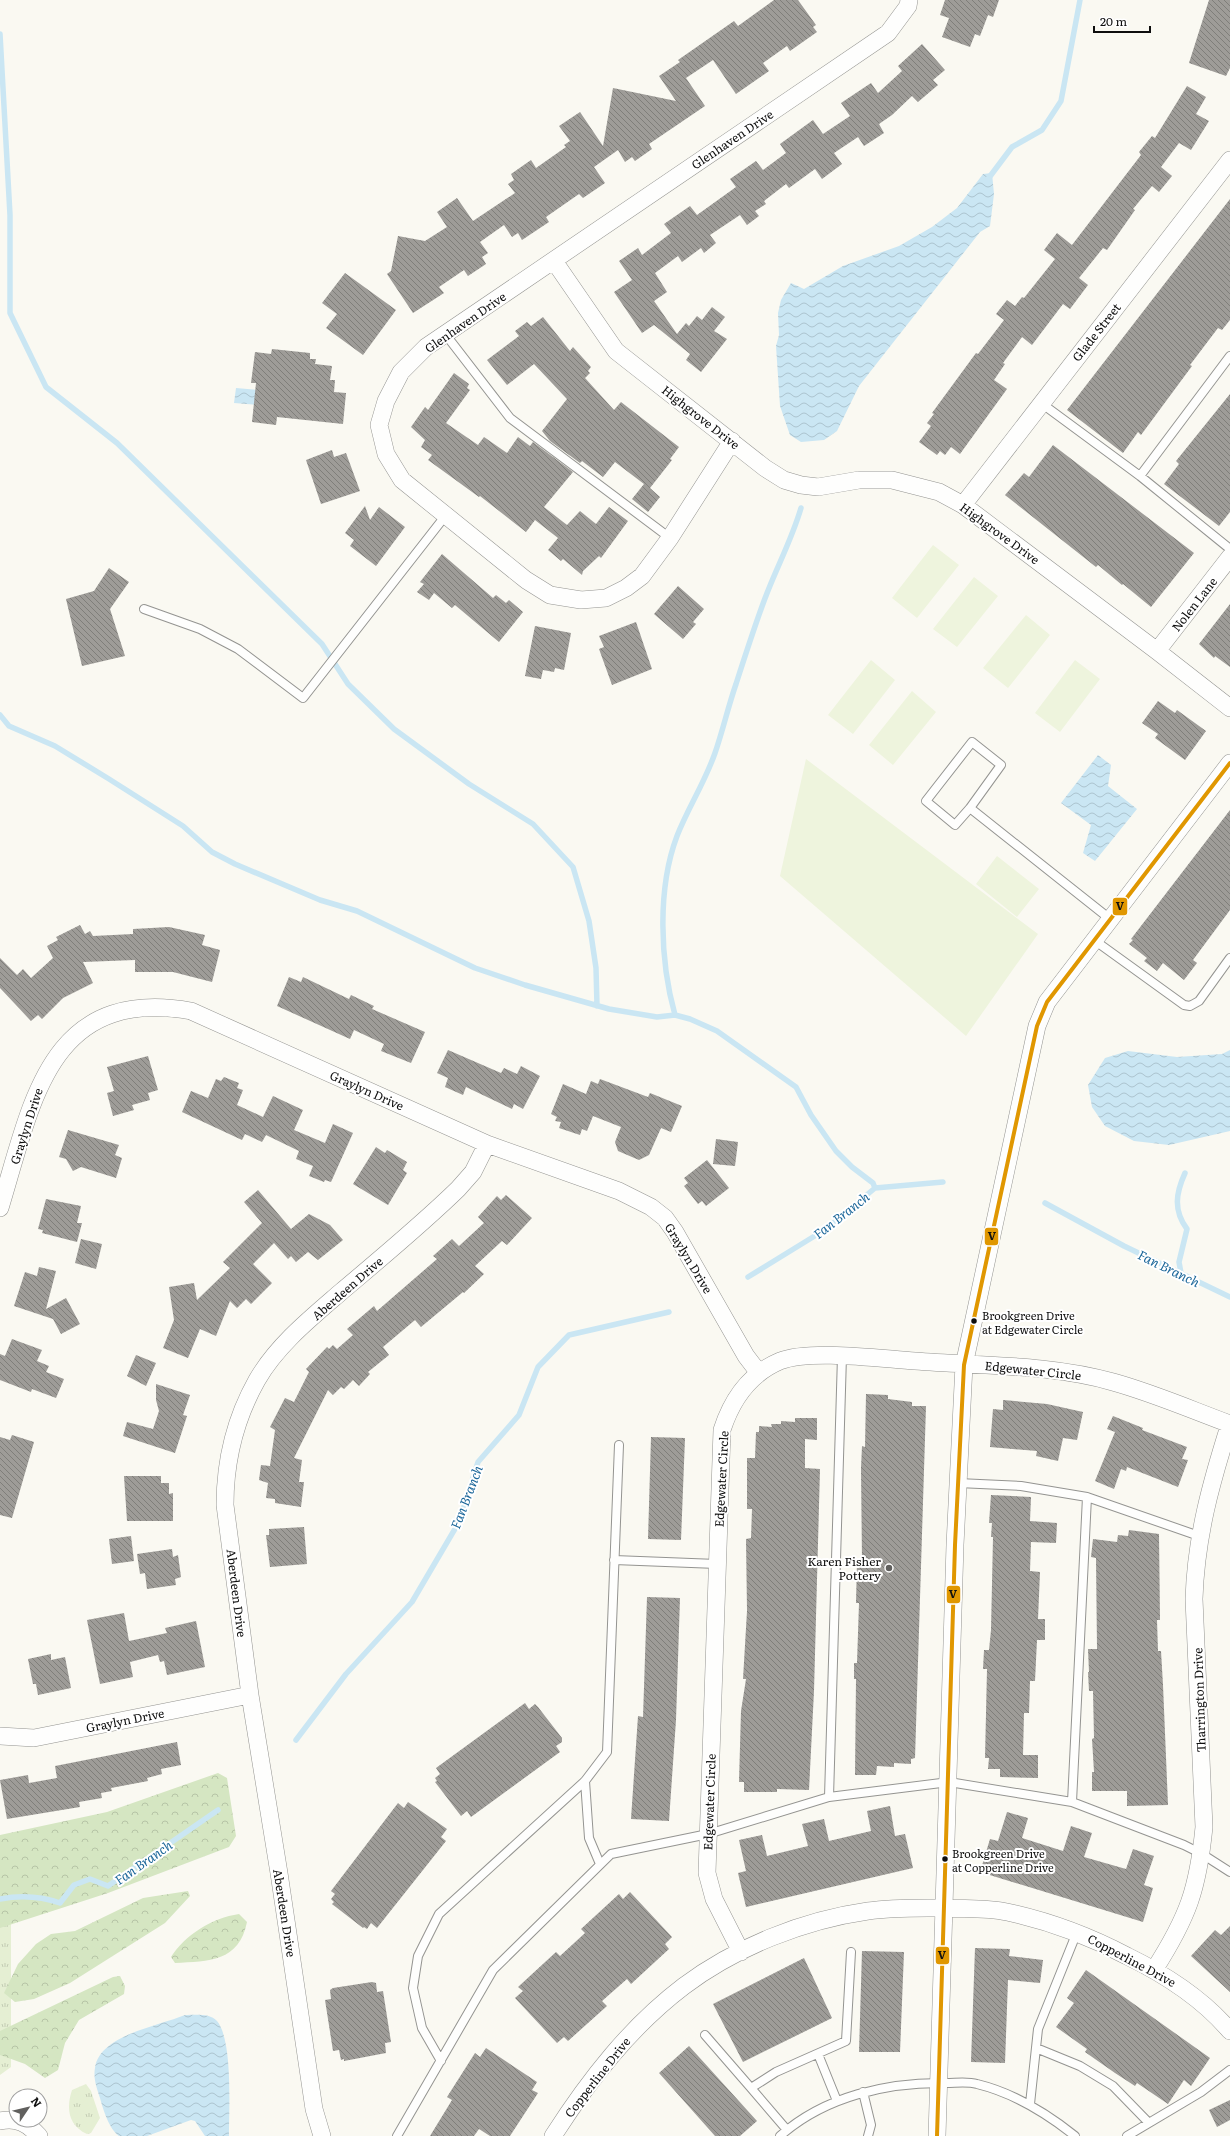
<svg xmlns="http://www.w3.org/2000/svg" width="1230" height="2136" font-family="Literata,serif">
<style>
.grass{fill:url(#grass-tufts)}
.forest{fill:url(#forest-crowns)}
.pitch{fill:#eef4dd}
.water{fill:url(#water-waves)}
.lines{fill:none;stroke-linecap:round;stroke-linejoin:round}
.stream{stroke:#cae6f3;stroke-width:5.5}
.building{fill:url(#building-back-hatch)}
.service-casing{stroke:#949491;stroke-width:10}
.minor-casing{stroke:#949491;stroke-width:18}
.service{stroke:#fefefd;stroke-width:8}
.minor{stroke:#fefefd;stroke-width:17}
.bus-1-casing{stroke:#fff;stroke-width:7}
.bus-1{stroke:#e09701;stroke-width:4}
.bus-dot{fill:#0e0e0e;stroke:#fff;stroke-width:1.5}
.poi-dot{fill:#61605e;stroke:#fff;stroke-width:1.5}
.labels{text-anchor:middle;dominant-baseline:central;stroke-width:4;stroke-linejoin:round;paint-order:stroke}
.bus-label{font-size:11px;fill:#0e0e0e;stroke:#fff;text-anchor:start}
.street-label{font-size:12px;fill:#0e0e0e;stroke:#fff}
.poi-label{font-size:12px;fill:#0e0e0e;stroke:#fff;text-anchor:end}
.water-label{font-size:13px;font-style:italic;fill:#1c679a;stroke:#fff}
.line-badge{stroke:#fff;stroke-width:1.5}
.pale-badge-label{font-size:11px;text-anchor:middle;font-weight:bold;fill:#111}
</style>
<defs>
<pattern id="grass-tufts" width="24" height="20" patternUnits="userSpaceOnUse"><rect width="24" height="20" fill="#e5efd3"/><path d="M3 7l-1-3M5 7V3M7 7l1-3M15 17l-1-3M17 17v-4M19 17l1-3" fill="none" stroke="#c3ccb4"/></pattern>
<pattern id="forest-crowns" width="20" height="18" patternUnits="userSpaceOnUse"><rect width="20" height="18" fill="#d5e6c2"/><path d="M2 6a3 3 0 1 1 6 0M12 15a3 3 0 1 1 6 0" fill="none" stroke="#b6c4a6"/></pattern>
<pattern id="water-waves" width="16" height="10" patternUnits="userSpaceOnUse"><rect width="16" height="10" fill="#cae6f3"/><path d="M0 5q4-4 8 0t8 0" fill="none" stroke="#acc4cf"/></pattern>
<pattern id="building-back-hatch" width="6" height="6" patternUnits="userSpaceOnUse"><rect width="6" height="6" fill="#9e9c98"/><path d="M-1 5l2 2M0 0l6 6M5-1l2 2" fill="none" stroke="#7f7e7a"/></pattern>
</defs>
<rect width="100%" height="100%" fill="#faf9f2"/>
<path class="grass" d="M0,1911L11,1913V2067L0,2075Z
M86,2084L91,2091L100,2118L91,2133L87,2134C68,2125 66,2108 72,2090Z"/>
<path class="forest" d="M218,1773L227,1778L236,1836L229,1847L108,1893L0,1928V1835L107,1812Z
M188,1891L190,1896L165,1923L70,1983L34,1999L15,2002L4,1993L18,1964L36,1944L51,1934L75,1931L143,1898Z
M239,1914L247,1922C239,1962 209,1961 175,1963L171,1957C185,1935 212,1918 239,1914Z
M120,1976L125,1986L124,1994L79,2020L65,2043L58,2070L45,2078L25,2064L0,2055V2031L113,1977Z"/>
<path class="pitch" d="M933,545L959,565L917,618L892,598Z
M974,577L998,596L957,647L933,629Z
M1026,615L1050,635L1008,688L983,668Z
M871,660L895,680L853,734L828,715Z
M1075,660L1100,679L1060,732L1035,713Z
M912,691L936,712L893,765L869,745Z
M806,759L1038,934L966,1036L780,876Z
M997,856L1039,889L1017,917L976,884Z"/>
<path class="water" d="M992,173L994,194L990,226L980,232L859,386L837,431L824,440L801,442L790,435L780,406L776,346L779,335L778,313L781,300L791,283L804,289L843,266L899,246L932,227L957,208L983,174Z
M236,388L272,391L271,406L234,403Z
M1098,755L1111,765L1108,786L1137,809L1095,861L1083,853L1091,825L1061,803Z
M1230,1050V1131L1169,1145L1134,1141L1105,1126L1092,1107L1088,1085L1105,1058L1128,1051L1177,1057L1222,1054Z
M185,2015C195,2015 210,2013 217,2021C233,2040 229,2110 229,2136H205L195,2121L191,2120L147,2136H119C109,2129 103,2109 100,2098C97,2089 93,2078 95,2068C99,2035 159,2026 185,2015Z"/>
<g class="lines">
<path class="stream" d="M0,34L10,215V313L46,387L117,443L322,644L348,684L394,729L469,784L533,824L573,867L589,921L596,968L597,1006
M988,179L1012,147L1042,130L1061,101L1080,0
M0,715L9,726L55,746L109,779L183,826L212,852L235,864L320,900L357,911L475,968L525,985L609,1009L657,1017L675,1015L690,1019L717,1031L796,1087L811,1115L836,1151L852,1167L873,1183L875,1188
M675,1015C660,961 657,889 677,836C688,808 705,782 715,753C723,730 728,707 736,684C745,656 754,628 764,601C776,568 791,542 801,508
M1045,1203L1124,1246L1230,1297
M1181,1273L1179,1262L1187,1229C1173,1210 1176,1193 1185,1173
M748,1277L826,1229L875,1188L943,1182
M296,1740L346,1674L412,1602L459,1522L478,1462L519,1415L538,1367L569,1335L669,1312
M0,1899C21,1895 40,1896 60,1903L74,1885L90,1879L108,1886L218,1810"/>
</g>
<path class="building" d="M774,0H798L816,25L813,27L817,32L790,51L787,46L763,63L769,71L736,94L713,60L686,78L705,106L649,144L652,149L635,161L632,157L625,162L618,150L594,167L605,183L583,198L579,194L546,217L549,222L522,240L518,233L512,237L504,225L480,242L488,253L482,257L486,264L468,276L464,270L439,287L444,293L413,313L387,274L391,271L398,236L425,241L447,227L437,212L457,198L473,221L515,193L508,184L514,180L511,174L531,160L536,168L566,147L564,145L570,141L559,126L580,112L603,146L613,88L676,101L659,76L680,62L678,60L734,21L738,26Z
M945,0H999L993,17L988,15L980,36L975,34L970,47L942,37L949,18L940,15Z
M1209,0H1230V68L1226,76L1189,63Z
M922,44L945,70L933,80L938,85L918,102L912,96L892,115L879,124L884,133L864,146L858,137L834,153L842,164L822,179L815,169L789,188L786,184L764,201L766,204L755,211L759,216L747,225L740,215L710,235L716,243L704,253L701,248L682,262L678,256L655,273L667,292L654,301L677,334L686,323L689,326L697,316L702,320L712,307L725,317L714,331L727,339L701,372L686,360L690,354L654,325L642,333L614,292L632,280L619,261L638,248L642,255L671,233L664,224L690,206L697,215L736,187L730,179L756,161L763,170L786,153L780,144L813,120L823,134L850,116L841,103L871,83L878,93L902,71L898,66Z
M1187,86L1206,97L1196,114L1209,121L1191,150L1179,143L1161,167L1172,176L1159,192L1152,186L1133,209L1135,210L1107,250L1103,248L1079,278L1088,285L1070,309L1063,304L1032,345L1022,337L1003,363L1005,364L994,380L1007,389L960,454L951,447L945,455L940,451L937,455L919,442L931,426L927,423L934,414L932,413L976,353L978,354L1004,320L996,314L1007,300L1015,306L1022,297L1024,298L1055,259L1044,250L1057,233L1072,245L1141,155L1139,152L1152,136L1155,138Z
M1230,199V320L1222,330L1218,328L1190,365L1192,366L1141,435L1138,432L1123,453L1067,410Z
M345,273L396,310L363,355L326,328L337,314L322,303Z
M543,317L570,351L573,347L591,367L588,371L590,373L585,378L614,410L621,402L679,447L670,459L672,460L650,488L660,497L648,512L632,499L644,484L615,462L603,477L582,461L580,463L550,441L542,431L567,399L534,364L507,385L487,360L519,336L515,331L527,322L531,326Z
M272,349L310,353V359H316L315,364L332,366L330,380H335L334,392L346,393L343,424L277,417L276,425L252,422L256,383H251L255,352L271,354Z
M454,373L469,384L467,388L470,390L446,423L478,445L484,437L507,453L518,437L530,446L533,442L573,472L544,507L567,525L580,511L596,524L609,507L628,521L601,558L599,556L583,571L582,575L563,559L561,561L548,550L558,538L535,520L526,532L480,496L479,497L428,460L432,455L421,447L425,440L411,427L425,407L428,410Z
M1230,394V512L1219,526L1164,484L1179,464L1176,461Z
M1053,445L1194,553L1151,607L1123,584L1122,585L1098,565L1096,567L1005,495L1024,473L1029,477Z
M332,450L334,457L346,453L360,491L321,504L306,460Z
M365,506L370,520L379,507L405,527L376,566L350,546L354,540L345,533Z
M442,554L493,598L496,595L506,603L509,600L523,612L499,642L455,605L452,608L434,593L429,600L417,592L424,584L420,582Z
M109,568L129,582L110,609L125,656L82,666L66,599L94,591Z
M678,586L704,609L693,622L696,624L683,639L654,614Z
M1230,604V667L1215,656L1214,658L1199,644Z
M636,622L652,669L612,685L599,649L604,647L599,636Z
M535,626L571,633L564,670L555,668L554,672L543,670L541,679L525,676Z
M1158,701L1175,713L1177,710L1206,731L1185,760L1155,738L1158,734L1142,723Z
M1230,810V910L1193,960L1197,963L1184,980L1163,963L1157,971L1144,961L1147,958L1129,944L1133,940L1131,939Z
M80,925L85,934L90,931L93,936L133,934V929L169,927L205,935L202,945L220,950L212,982L173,972H135V960L83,962L93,983L63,998L42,1019L38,1015L31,1021L0,988V958L17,975L23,969L31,978L53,958L47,946L58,940L56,937Z
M289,977L301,982L303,977L349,999L351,995L374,1006L372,1009L425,1032L411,1063L381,1051L384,1044L354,1030L350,1039L277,1006Z
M448,1050L501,1073L504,1068L517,1074L521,1066L540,1076L523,1109L514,1104L512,1109L466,1087L463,1095L445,1087L448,1078L437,1073Z
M148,1056L158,1090L148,1093L150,1100L132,1105L134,1110L113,1116L107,1093L114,1091L107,1067Z
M224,1077L239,1083L237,1088L243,1090L237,1105L263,1117L273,1096L303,1110L294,1130L325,1143L333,1124L353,1133L331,1182L325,1180L324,1182L309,1176L313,1166L296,1159L299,1151L266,1135L262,1142L245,1134L242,1140L182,1112L191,1091L208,1098L216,1079L221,1081Z
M600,1079L648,1097L650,1093L682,1106L671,1132L661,1128L649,1155L639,1160L618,1151L615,1142L621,1127L593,1116L587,1131L582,1129L580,1135L559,1128L561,1122L555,1121L557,1117L551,1114L563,1084L586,1094L591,1081L598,1084Z
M68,1130L119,1145L115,1155L122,1158L116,1178L81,1167L73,1171L66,1159L59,1157Z
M716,1139L738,1142L735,1166L713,1164Z
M376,1147L385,1153L387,1150L407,1162L403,1170L407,1173L388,1205L353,1184Z
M707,1160L729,1188L706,1206L702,1201L698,1204L684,1186L688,1183L684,1178Z
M258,1190L291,1229L309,1214L330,1225L343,1240L318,1260L308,1252L296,1262L291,1256L288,1259L274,1243L253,1264L272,1283L251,1304L246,1299L237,1308L230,1301L216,1336L200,1329L188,1358L163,1348L174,1320L169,1287L194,1283L197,1300L230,1268L223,1262L262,1223L244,1202Z
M506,1195L532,1218L507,1245L502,1241L475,1266L484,1274L464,1293L463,1292L421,1327L415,1320L383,1347L389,1355L368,1372L370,1374L359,1386L353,1380L344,1389L341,1387L333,1395L328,1390L294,1458L302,1460L299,1482H304L301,1507L275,1503V1499L266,1498L268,1483L259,1480L261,1465L270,1466L275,1430L270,1427L285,1398L294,1402L309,1372L306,1369L327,1347L329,1349L333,1345L337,1349L353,1335L347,1329L374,1306L377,1311L437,1259L433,1256L452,1239L459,1246L484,1223L478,1217L497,1196L501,1200Z
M46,1199L81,1206L77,1223H82L77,1242L42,1233L43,1230L38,1229Z
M81,1239L102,1244L96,1269L75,1263Z
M39,1267L56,1271L46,1309L66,1298L80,1324L61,1334L53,1319L14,1306L25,1272L37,1276Z
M12,1339L42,1350L37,1361L49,1366L46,1372L64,1379L56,1398L32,1389L31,1392L0,1380V1354L5,1356Z
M136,1355L156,1363L146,1386L127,1376Z
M156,1384L190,1395L183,1415L187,1416L175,1453L123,1436L127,1422L153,1429L159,1411L156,1400Z
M866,1394L888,1395V1399L912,1402V1406H926L915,1758L911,1759V1764L894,1763V1767L877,1766L876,1775H855L856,1679H854V1663H857L859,1603H856L857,1561H862L861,1468L862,1446L865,1447Z
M1003,1400L1047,1404L1083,1412L1077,1440L1063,1438L1058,1461L1036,1456L1037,1451L990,1447L993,1409L1003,1410Z
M1113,1416L1143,1428L1142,1430L1187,1447L1182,1459L1188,1460L1178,1487L1127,1467L1126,1471L1121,1469L1114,1489L1095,1481L1115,1432L1107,1429Z
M795,1418H817V1440L805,1439V1468L820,1469L814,1691L809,1790L777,1789V1792H744V1782H739L741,1711L746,1679H743L747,1611L746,1539L751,1538L752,1509H747V1458H755L756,1432H759V1426L772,1427L771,1424H781V1421L795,1422Z
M12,1435L34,1442L12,1518L0,1515V1437L10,1440Z
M651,1437L685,1438L681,1540L648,1539Z
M124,1476H161V1483H169V1494L173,1493V1521H127Z
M991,1495L1031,1497L1030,1521L1057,1523L1056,1543L1031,1542L1030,1571L1040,1572L1038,1619H1045V1640H1037L1035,1681H1030L1029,1713H1024L1023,1755H1038V1778L1000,1777V1769H988L989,1758H985L987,1669H983L984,1650H989L991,1630L993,1537H991L992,1523H989Z
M304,1527L307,1564L270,1567L266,1535H269V1529Z
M1129,1530L1159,1534L1160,1620H1157L1158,1651H1161L1163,1685L1168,1805L1127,1806V1791H1092V1772H1094L1092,1739L1094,1738L1093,1691H1089L1088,1672H1089L1088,1649H1097L1096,1558L1091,1557L1093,1539L1117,1542L1118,1535L1128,1536Z
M131,1536L134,1561L112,1564L109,1539Z
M172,1549L173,1557L178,1555L181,1577L175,1579L176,1585L147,1589L145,1573L140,1574L137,1554Z
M647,1597L680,1598L676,1720L669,1821L631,1819L638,1716L643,1717Z
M124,1613L129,1641L167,1633L165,1628L196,1621L205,1667L167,1675L164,1661L160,1662L158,1655L130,1662L133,1677L100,1684L87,1620Z
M51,1654V1660L65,1657L71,1688L38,1695L36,1684H33L28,1659Z
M525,1703L529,1709L535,1704L538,1707L562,1738V1742L556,1746L560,1752L471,1817L467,1811L461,1816L435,1782L437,1781L435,1778L440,1774L436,1768Z
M177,1742L181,1765L161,1769L162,1774L147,1778L148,1781L111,1788L112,1791L101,1793L102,1798L79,1802L80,1807L7,1819L0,1780L28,1775L29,1783L57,1778L55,1766Z
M408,1802L447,1829L441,1837L446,1841L377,1928L371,1923L367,1929L364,1927L363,1928L332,1904L334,1902L331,1899L335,1894L331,1891L398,1803L404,1808Z
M890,1806L895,1836L905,1834L913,1868L746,1907L738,1873L746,1871L739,1840L762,1835L767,1856L808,1846L802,1824L824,1819L829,1841L871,1831L867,1811Z
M1007,1812L1028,1818L1022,1838L1063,1851L1071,1826L1092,1833L1084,1857L1126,1869L1133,1849L1154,1856L1144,1885L1153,1888L1143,1922L980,1872L990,1839L998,1841Z
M630,1892L672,1937L665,1944L669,1949L631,1984L627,1979L602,2001L607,2006L568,2041L564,2037L557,2043L515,1998L523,1991L518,1987L556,1952L560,1956L585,1933L581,1929L619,1894L623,1899Z
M1230,1926V1992L1191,1956L1215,1930L1221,1935Z
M975,1948L1010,1949L1009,1956L1043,1960L1040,1983L1008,1980L1005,2063L971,2062Z
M862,1951L904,1952L900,2052H859Z
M804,1958L832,2018L743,2062L713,2004Z
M1086,1970L1210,2058L1191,2086L1184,2080L1168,2104L1137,2083L1135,2086L1115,2073L1085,2052L1087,2049L1056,2027L1074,2003L1067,1998Z
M372,1982L376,1983L377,1992L383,1991L391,2042L385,2043L386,2053L344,2061V2059L341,2060L339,2050L333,2051L325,2000L331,1999L330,1990L333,1988Z
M689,2046L757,2121L740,2136H715L659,2073Z
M486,2048L537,2082L532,2090L538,2093L510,2136H490L479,2129L474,2136H430L452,2100L447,2097L475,2053L480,2057Z
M1230,2100V2120L1217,2127L1209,2110Z"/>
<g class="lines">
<defs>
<path id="service" d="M446,335L510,418L670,538
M1041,403L1140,476L1230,549
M1140,476L1230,356
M144,609L200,629L238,649L303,698L446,515
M970,808L955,825L926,801L972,742L1001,765L970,808L1110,919
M1094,940L1184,1005L1190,1006L1199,1001L1230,958
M958,1483L1021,1486L1087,1497L1199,1536
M614,1560L717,1564
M585,1781L589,1838L600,1864
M829,1797L842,1356
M1072,1802L1087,1497
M705,2035L751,2088L776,2072L846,2041L851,1952
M1036,2048L1080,2066L1113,2086L1149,2123
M818,2054L837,2101
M441,2061L422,2028L413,1988L418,1956L439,1914L585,1781L607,1752L619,1445
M751,2088L787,2130
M863,2092L871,2125L868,2136
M1030,2104L1038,2029L1077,1932
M397,2136L493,1970L611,1854L708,1834L829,1797L949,1782L1072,1802L1184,1845L1202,1854L1230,1872
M780,2136C825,2096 888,2082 946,2083C956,2083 967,2081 977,2084C1014,2093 1045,2112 1075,2136
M1127,2136L1201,2092L1230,2070"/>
<path id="minor" d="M554,261L616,351L765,468L784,480L801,485L818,487L859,480H892L939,492L963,505L1157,651L1230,708
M732,441L670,538L642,576L626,588L606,598L581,600L550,595L526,580L402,480L386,454L379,425L386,401L401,372L426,347L888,33L908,6L909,0
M963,505L1230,160
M1157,651L1230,557
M0,1208C32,1104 48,986 191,1011L487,1144L619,1191L651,1207L665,1218L675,1232L746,1356L759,1373
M0,1736L34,1738L250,1695
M741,1952L714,1899L707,1873L722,1430C732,1399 749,1374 780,1361C810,1349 882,1359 915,1361C981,1366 1050,1364 1113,1382C1153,1393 1192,1410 1230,1424
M1154,1970C1188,1917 1198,1889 1204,1827L1194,1599C1196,1536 1211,1483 1230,1423
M0,2121C17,2117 28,2124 39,2136
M322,2136L314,2109L279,1873L250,1695L225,1505C225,1461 235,1419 257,1380C277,1345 312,1317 342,1291C381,1258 421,1225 458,1189L473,1172L487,1144
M553,2136C589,2080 630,2027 684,1986C736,1947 804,1920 868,1911C894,1907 921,1908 948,1908C968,1909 988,1908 1007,1912C1049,1921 1089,1936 1127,1956C1166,1975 1202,1998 1230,2031
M937,2136L955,1545L964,1365L969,1342L1037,1026L1047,1002L1230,763"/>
</defs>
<use href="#service" class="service-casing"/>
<use href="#minor" class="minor-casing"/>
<use href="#service" class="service"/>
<use href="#minor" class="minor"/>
<defs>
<path id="bus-1" d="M937,2136L955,1545L964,1365L1037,1026L1047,1002L1230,763"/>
</defs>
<use href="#bus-1" class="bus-1-casing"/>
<use href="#bus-1" class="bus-1"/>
</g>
<g class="bus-dot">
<circle cx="974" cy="1321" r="3.5"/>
<circle cx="945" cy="1859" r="3.5"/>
</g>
<circle class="poi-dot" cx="889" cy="1568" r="4"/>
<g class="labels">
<g class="bus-label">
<text x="982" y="1315">Brookgreen Drive<tspan x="982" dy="14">at Edgewater Circle</tspan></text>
<text x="952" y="1853">Brookgreen Drive<tspan x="952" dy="14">at Copperline Drive</tspan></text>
</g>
<g class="street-label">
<text transform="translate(732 139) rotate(-34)">Glenhaven Drive</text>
<text transform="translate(465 322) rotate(-35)">Glenhaven Drive</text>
<text transform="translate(1096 332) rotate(-52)">Glade Street</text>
<text transform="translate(701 417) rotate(38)">Highgrove Drive</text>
<text transform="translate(1000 533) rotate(36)">Highgrove Drive</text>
<text transform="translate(1194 604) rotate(-52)">Nolen Lane</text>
<text transform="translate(367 1090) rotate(24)">Graylyn Drive</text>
<text transform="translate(26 1126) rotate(-72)">Graylyn Drive</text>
<text transform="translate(689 1258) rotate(59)">Graylyn Drive</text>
<text transform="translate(347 1288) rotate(-41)">Aberdeen Drive</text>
<text transform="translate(1033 1370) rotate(6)">Edgewater Circle</text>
<text transform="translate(721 1479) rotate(-87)">Edgewater Circle</text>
<text transform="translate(237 1593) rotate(83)">Aberdeen Drive</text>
<text transform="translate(1199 1700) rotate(-92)">Tharrington Drive</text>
<text transform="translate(125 1720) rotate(-11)">Graylyn Drive</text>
<text transform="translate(709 1802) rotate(-88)">Edgewater Circle</text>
<text transform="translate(285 1913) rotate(81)">Aberdeen Drive</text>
<text transform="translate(1132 1960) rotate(28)">Copperline Drive</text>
<text transform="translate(597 2077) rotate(-52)">Copperline Drive</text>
</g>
<g class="poi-label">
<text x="881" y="1561">Karen Fisher<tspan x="881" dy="14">Pottery</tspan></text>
</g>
<g class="water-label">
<text transform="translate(841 1215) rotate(-38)">Fan Branch</text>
<text transform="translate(1169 1268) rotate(26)">Fan Branch</text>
<text transform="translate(466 1497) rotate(-69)">Fan Branch</text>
<text transform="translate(143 1862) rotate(-35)">Fan Branch</text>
</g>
</g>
<g class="line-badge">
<rect x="1112" y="897" width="16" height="19" rx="4" fill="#e09701"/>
<rect x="984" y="1227" width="15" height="19" rx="4" fill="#e09701"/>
<rect x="946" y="1585" width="15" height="19" rx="4" fill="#e09701"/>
<rect x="935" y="1946" width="15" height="19" rx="4" fill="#e09701"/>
</g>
<g class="pale-badge-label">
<text x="1120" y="910">V</text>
<text x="992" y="1240">V</text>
<text x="953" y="1598">V</text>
<text x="942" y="1959">V</text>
</g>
<g transform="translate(28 2108) rotate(55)"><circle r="19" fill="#ffffff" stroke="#9f9f9f"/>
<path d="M0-3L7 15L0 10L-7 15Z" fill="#61605e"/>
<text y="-6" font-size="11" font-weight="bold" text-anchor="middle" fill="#0e0e0e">N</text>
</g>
<path d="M1094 26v6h56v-6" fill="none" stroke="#0e0e0e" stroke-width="2"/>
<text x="1100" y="26" font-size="12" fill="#0e0e0e" stroke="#ffffff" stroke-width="3" paint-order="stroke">20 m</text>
</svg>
